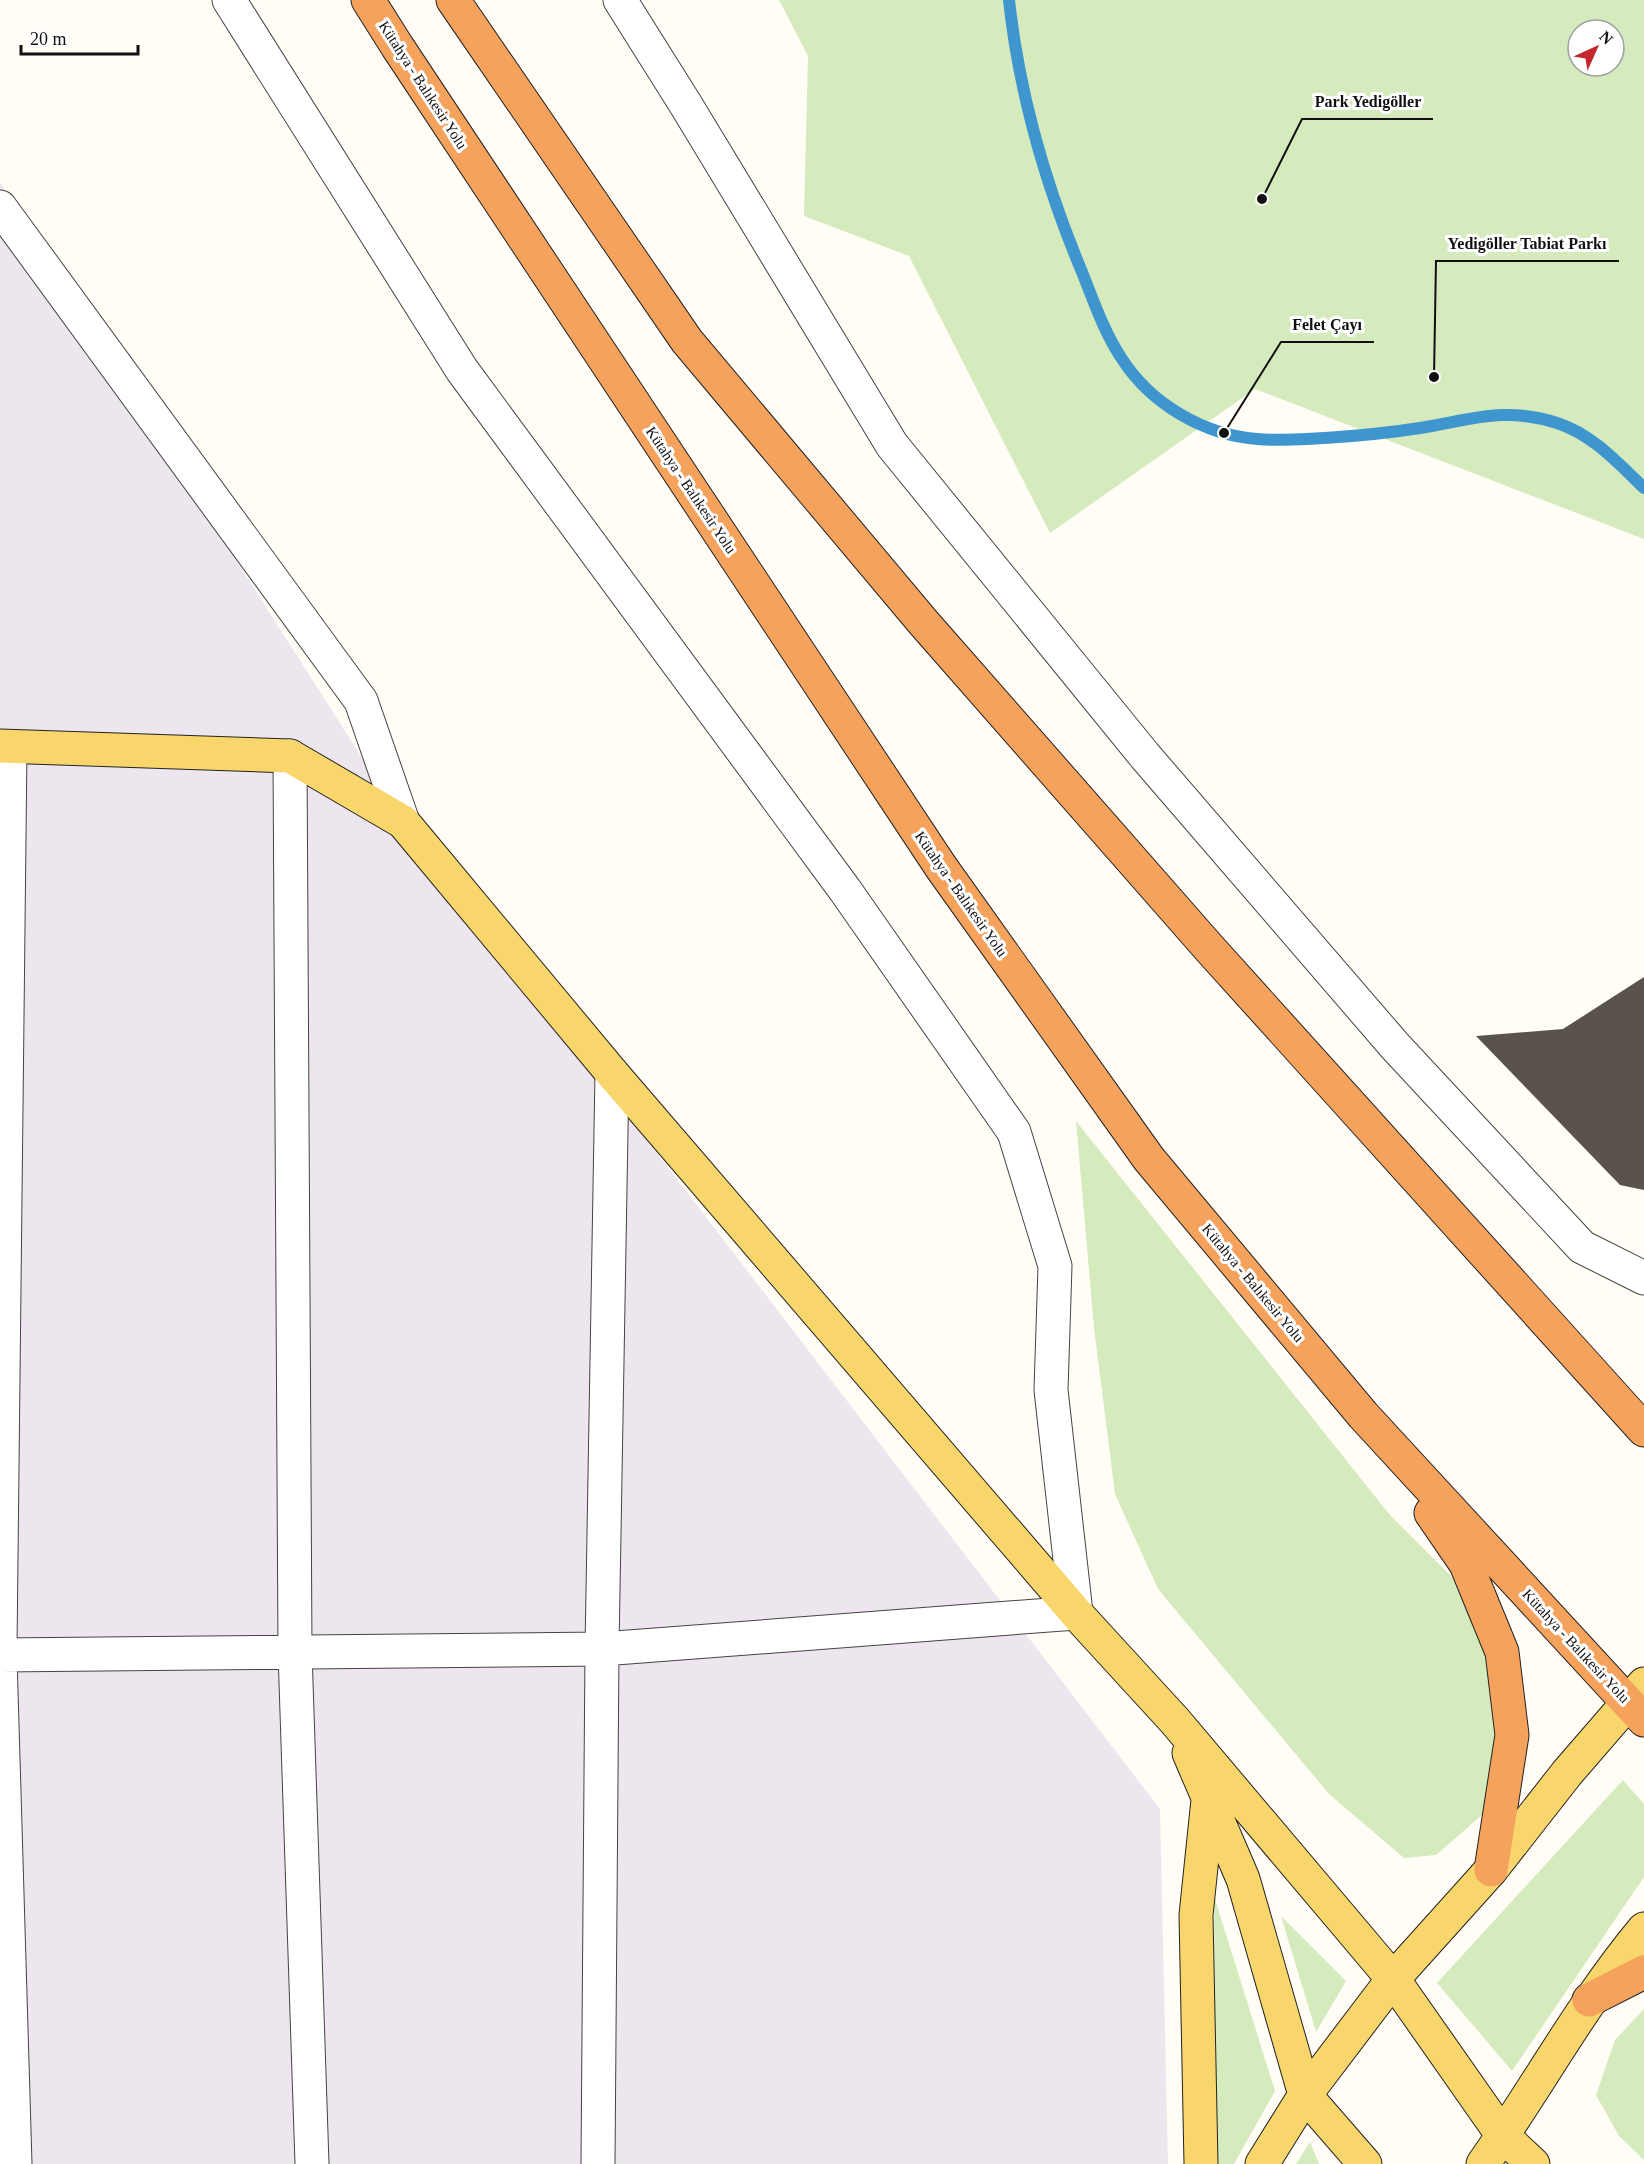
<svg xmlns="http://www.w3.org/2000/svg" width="1644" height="2164" font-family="Georgia,serif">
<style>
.industrial{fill:#eee6ef}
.green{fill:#d5ebbd;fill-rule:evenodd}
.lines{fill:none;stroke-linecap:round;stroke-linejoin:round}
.stream{stroke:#3f96cf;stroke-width:12}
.building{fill:#5a524d}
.minor-casing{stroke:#444;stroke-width:35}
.major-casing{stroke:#222;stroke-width:35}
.highway-casing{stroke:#222;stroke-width:35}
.minor{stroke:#fff;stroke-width:33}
.major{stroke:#f9d66b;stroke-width:33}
.highway{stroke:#f5a25d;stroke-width:33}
.labels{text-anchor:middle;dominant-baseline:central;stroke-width:6;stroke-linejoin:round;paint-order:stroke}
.street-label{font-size:15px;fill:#111;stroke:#fff}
.leader{fill:none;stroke:#111;stroke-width:2}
.callout-dot{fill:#111;stroke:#fff;stroke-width:2}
.callout-label{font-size:16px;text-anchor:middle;font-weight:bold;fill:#111;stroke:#fff;stroke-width:6;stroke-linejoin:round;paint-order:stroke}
</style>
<rect width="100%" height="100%" fill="#fffdf5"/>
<path class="industrial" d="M0,182L87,326L403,822L1160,1809L1168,2164H0Z"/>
<path class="green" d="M779,0H1644V539L1255,389L1050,533L909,256L804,216L808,56ZM1578,30H1614V66H1578Z
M1076,1121L1389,1514L1485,1610L1505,1757L1482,1815L1436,1855L1404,1858L1329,1794L1158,1589L1115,1494L1094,1328Z
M1623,1780L1644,1804V1877L1512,2071L1437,1983Z
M1214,1896L1275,2091L1234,2164H1216Z
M1281,1916L1346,1981L1316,2032Z
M1644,2009V2160L1619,2136L1596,2095L1615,2040Z
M1310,2142L1319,2164H1296Z"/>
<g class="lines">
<path class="stream" d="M1009,0C1019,93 1046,186 1082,272C1094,302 1104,332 1122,359C1151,404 1204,435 1257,439C1280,441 1302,439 1325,438C1356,436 1388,433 1420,428C1471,420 1504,406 1557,423C1592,434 1618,463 1644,488"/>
</g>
<path class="building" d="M1644,977V1190L1620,1185L1476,1036L1563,1029Z"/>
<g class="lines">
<defs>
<path id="minor" d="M620,0L686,105L892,445L1145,756L1395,1046L1582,1247L1644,1278
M0,207L361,701L403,822
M290,756L295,1652L312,2164
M0,1648L10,747
M0,1655L602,1649L1076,1613L1051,1390L1055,1266L1014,1132L845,890L462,370L229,0
M0,1657L15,2164
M598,2164L602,1649L612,1073"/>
<path id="major" d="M0,746L290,756L403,822L612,1073L1076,1613L1175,1721L1393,1979L1503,2136L1533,2164
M1189,1753L1243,1879L1305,2095L1365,2164
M1201,2164L1196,1915L1208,1800
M1262,2164L1305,2095L1393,1979L1491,1870L1567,1773L1644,1684
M1483,2164C1538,2086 1583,2002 1644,1929"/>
<path id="highway" d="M368,0L397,46L941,867L1149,1159L1363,1415L1644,1720
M453,0L687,341L923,622L1210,949L1644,1430
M1431,1513L1466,1564L1502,1652L1512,1735L1491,1870
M1589,2000L1644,1972"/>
</defs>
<use href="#minor" class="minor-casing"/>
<use href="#major" class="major-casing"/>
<use href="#highway" class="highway-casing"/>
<use href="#minor" class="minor"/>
<use href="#major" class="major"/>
<use href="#highway" class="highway"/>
</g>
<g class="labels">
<g class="street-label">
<text transform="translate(423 85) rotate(57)">Kütahya - Balıkesir Yolu</text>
<text transform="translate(691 490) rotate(56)">Kütahya - Balıkesir Yolu</text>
<text transform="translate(961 894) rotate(55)">Kütahya - Balıkesir Yolu</text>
<text transform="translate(1253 1283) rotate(50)">Kütahya - Balıkesir Yolu</text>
<text transform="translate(1576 1646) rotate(47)">Kütahya - Balıkesir Yolu</text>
</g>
</g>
<path class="leader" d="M1262 199L1302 119H1433M1434 377L1436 261H1619M1224 433L1281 342H1374"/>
<g class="callout-dot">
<circle cx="1262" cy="199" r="6"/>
<circle cx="1434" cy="377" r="6"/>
<circle cx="1224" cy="433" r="6"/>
</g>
<g class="callout-label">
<text x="1368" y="107">Park Yedigöller</text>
<text x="1527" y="249">Yedigöller Tabiat Parkı</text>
<text x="1327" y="330">Felet Çayı</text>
</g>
<g transform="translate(1596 48) rotate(45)"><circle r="28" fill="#ffffff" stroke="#a0a0a0" stroke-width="1.5"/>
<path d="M0-4.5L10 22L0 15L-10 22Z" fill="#c4262e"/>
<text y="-9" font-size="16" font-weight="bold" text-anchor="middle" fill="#111111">N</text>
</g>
<path d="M21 45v9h117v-9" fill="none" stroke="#111111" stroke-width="3"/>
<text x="30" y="45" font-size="18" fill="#111111" stroke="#ffffff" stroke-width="4.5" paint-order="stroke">20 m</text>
</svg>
